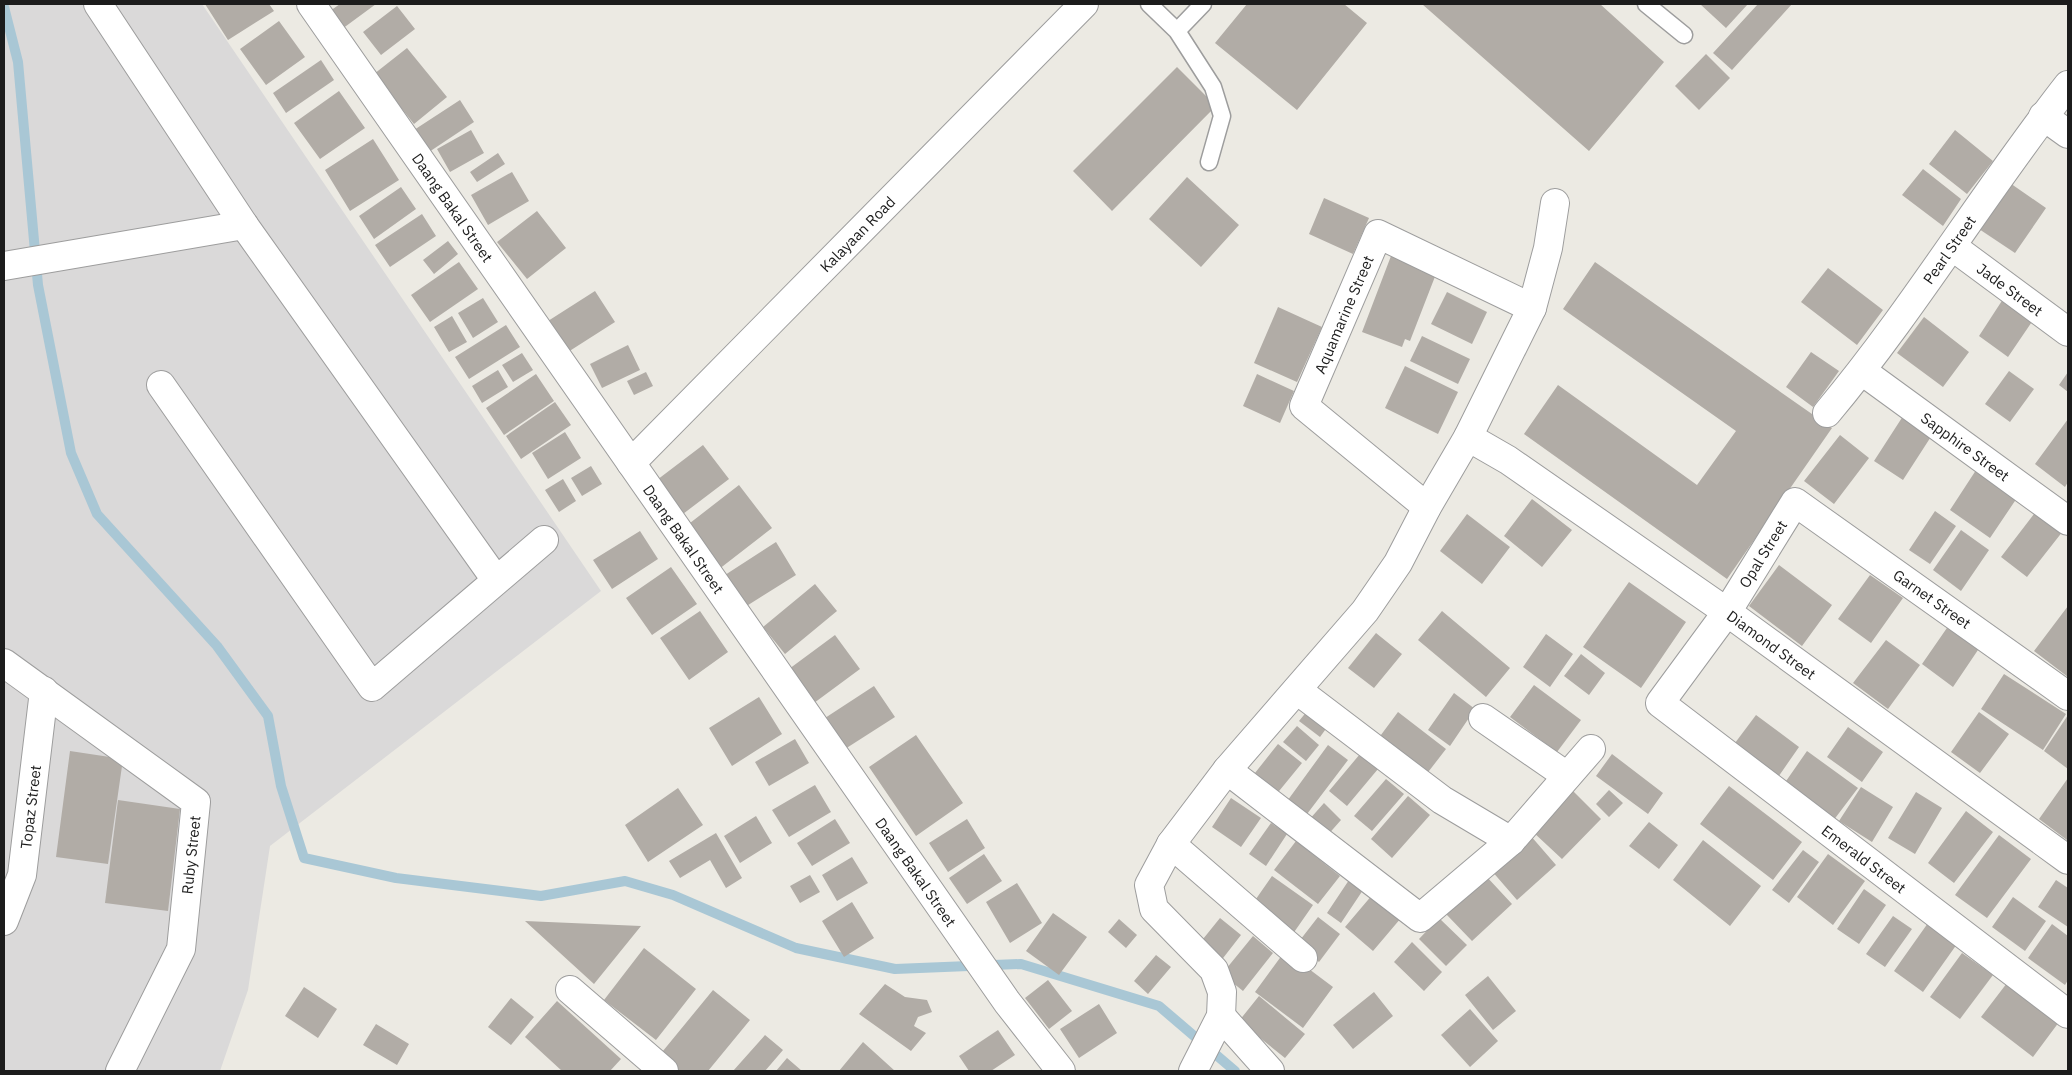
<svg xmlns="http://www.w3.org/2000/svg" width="2072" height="1075" font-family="'IBM Plex Sans',sans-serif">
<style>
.residential{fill:#dad9d9}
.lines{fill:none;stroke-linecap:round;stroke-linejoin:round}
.stream{stroke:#a9c7d5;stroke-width:10}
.building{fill:#b1aca6}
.service-casing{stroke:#9d9d9d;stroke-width:19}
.minor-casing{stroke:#9d9d9d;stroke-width:30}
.tertiary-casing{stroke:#9d9d9d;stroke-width:30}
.service{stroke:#fff;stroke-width:16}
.minor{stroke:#fff;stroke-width:28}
.tertiary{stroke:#fff;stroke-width:28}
.labels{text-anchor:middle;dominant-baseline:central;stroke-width:5;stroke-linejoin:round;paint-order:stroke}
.street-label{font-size:15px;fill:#1c1c1c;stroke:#fff}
</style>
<rect width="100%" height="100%" fill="#eceae3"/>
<path class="residential" d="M4,4H202L601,591L270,846L248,990L220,1071H4Z"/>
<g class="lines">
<path class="stream" d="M4,7L18,62L38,285L71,453L97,514L217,646L268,716L281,786L304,858L396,878L541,896L625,881L673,895L796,948L895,969L1021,964L1159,1006L1235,1071"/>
</g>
<path class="building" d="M205,4H269L274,11L228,40Z
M340,4H376L342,29L330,11Z
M1247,4H1344L1367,23L1297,110L1215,43Z
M1422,4H1600L1664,62L1589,151Z
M1700,4H1748L1726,28Z
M1758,4H1792L1732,70L1713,53Z
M397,6L415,29L381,55L363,32Z
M279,21L305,57L266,85L240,49Z
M407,48L447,97L414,124L374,74Z
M1706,54L1730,78L1699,110L1675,86Z
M321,60L334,80L286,113L273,93Z
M1177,67L1216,106L1112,211L1073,171Z
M339,91L365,128L320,159L294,123Z
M460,100L474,122L429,152L414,130Z
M471,130L484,153L450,172L437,149Z
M1955,130L1993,161L1967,194L1929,164Z
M373,139L399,180L350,211L325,170Z
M498,153L505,164L477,182L470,172Z
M1923,169L1961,199L1943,226L1902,195Z
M512,172L529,201L488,225L471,195Z
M1187,177L1239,225L1201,267L1149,219Z
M2007,181L2046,208L2015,253L1976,227Z
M401,187L416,209L374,239L359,216Z
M1324,198L1369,218L1353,254L1309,234Z
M537,211L566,248L527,279L497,242Z
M422,214L436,236L390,267L375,245Z
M448,241L458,254L434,274L423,260Z
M1391,256L1436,274L1410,341L1405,339L1402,347L1362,332Z
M459,262L478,289L430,322L411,295Z
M1595,262L1832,428L1727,579L1524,434L1558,385L1697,485L1736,431L1563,309Z
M1828,268L1883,310L1857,345L1801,302Z
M595,291L615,322L568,352L548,321Z
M1447,292L1487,312L1472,344L1431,324Z
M2007,293L2038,313L2008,357L1979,336Z
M483,298L498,322L473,338L458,313Z
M1278,307L1322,327L1297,382L1254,363Z
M452,316L467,342L449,352L434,327Z
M1924,317L1969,352L1943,387L1897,353Z
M506,325L520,347L469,379L455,357Z
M1422,336L1470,359L1458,384L1410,361Z
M628,345L640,370L602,388L590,364Z
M1811,352L1839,371L1813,407L1786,387Z
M522,353L533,370L513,382L502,365Z
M1405,366L1458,392L1438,434L1385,408Z
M498,370L508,387L482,403L472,386Z
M2009,371L2034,389L2010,422L1985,404Z
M646,372L653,386L634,395L627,381Z
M2068,372V392L2059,385Z
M536,374L554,401L504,435L486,408Z
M1257,374L1294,391L1280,423L1243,406Z
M555,402L571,425L521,459L506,436Z
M1905,413L1934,432L1903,480L1874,461Z
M2068,419V482L2065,487L2035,464Z
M565,432L581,458L548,479L532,453Z
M1840,435L1869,458L1834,504L1804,481Z
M703,445L729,479L679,517L653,483Z
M1980,464L2021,492L1990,538L1950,510Z
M591,466L602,484L582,496L571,478Z
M563,479L576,501L559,512L545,490Z
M739,485L772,528L714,573L681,530Z
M1532,499L1572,530L1542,567L1504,536Z
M2037,510L2063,531L2027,577L2001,557Z
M1935,511L1956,526L1930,564L1909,550Z
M1467,514L1510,547L1482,584L1440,551Z
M1961,530L1989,550L1961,591L1933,570Z
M640,531L658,559L612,589L593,560Z
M776,542L796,575L745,607L725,575Z
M1779,565L1832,605L1802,646L1749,606Z
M671,567L697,604L652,635L626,598Z
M1870,575L1903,598L1871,643L1838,619Z
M1629,582L1686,622L1641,688L1583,647Z
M815,584L837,611L785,654L763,627Z
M2068,606V677L2034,651Z
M700,611L728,652L689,680L660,638Z
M1442,611L1510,668L1486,697L1418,640Z
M1949,625L1980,647L1953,687L1922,664Z
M1376,633L1402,654L1374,688L1348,668Z
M1546,634L1573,654L1550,687L1523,667Z
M835,635L860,669L814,703L789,669Z
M1886,640L1920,665L1888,709L1853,683Z
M1581,654L1605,673L1589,695L1564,676Z
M2004,674L2066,714L2043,750L1981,709Z
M1534,685L1581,720L1557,752L1510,717Z
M874,686L895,717L845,749L825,718Z
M1454,693L1475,709L1450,746L1428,730Z
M759,697L782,734L732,766L709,728Z
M1308,710L1328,726L1320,737L1299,721Z
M1398,712L1446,749L1422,780L1375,743Z
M1979,712L2009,734L1980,773L1951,752Z
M1756,715L1799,747L1776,780L1732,747Z
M2068,715V769L2044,751Z
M1297,726L1319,745L1306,761L1283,742Z
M1848,727L1883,752L1862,782L1827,757Z
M916,735L963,803L916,836L869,767Z
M795,739L809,763L769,786L755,762Z
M1278,744L1302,763L1275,796L1251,778Z
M1328,745L1348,760L1304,818L1285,804Z
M70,751L123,759L108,864L56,857Z
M1807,751L1858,788L1833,821L1784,784Z
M1360,754L1378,769L1347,806L1329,791Z
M1612,754L1663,793L1648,814L1596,776Z
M2068,778V838L2067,840L2039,819Z
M1386,779L1404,794L1372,831L1354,816Z
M815,785L831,812L789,837L772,810Z
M1729,786L1802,842L1773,880L1700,824Z
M1861,787L1893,807L1872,842L1839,821Z
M678,788L703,825L648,862L625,825Z
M1609,790L1623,803L1609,817L1596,804Z
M1573,791L1601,819L1562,859L1533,832Z
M1916,792L1942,808L1915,854L1888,838Z
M1408,796L1430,815L1392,858L1371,839Z
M1231,798L1261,818L1241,847L1212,827Z
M118,800L180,809L168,911L105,903Z
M1324,803L1341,820L1326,837L1308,821Z
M1966,811L1993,832L1954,883L1928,863Z
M756,816L772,843L740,863L724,836Z
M835,819L850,843L812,866L797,843Z
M967,819L985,848L948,872L929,843Z
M1649,822L1678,845L1659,869L1629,846Z
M1271,823L1287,834L1266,866L1249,854Z
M716,833L742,878L726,888L710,860L680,878L669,861Z
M1530,835L1556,865L1517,900L1491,870Z
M1999,835L2031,859L1987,918L1955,895Z
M1703,840L1761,886L1730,926L1673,880Z
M1296,841L1340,876L1318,904L1274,870Z
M1803,850L1819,862L1789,903L1772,890Z
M984,854L1002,881L967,904L949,878Z
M1828,854L1865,881L1833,925L1797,897Z
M852,857L868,883L837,901L822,875Z
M810,875L820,892L800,903L790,886Z
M1272,876L1313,905L1290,938L1249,909Z
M1486,876L1512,904L1472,941L1446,914Z
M1349,880L1363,890L1341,923L1327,913Z
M2056,880L2068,888V927L2038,907Z
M1017,883L1042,923L1010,943L986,902Z
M1864,889L1886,905L1859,944L1837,929Z
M1373,894L1401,918L1373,951L1345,927Z
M2013,897L2046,921L2025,951L1992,927Z
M852,902L874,938L844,957L822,921Z
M1053,913L1087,937L1059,975L1026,951Z
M1893,916L1912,929L1885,967L1866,954Z
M1318,917L1340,934L1319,962L1297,944Z
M1220,918L1241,935L1220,962L1199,944Z
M1439,918L1467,945L1446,966L1419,939Z
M1119,919L1137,935L1126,948L1108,932Z
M525,921L641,926L594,984Z
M1928,923L1957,944L1923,992L1894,971Z
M2052,924L2068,936V980L2065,985L2028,958Z
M1253,936L1273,953L1243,991L1222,974Z
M1412,942L1442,972L1424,991L1394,962Z
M644,948L696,989L656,1040L604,1000Z
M1285,951L1333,987L1303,1028L1255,992Z
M1962,953L1993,975L1960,1019L1930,997Z
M1156,955L1171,967L1148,994L1134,981Z
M1488,976L1516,1011L1493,1030L1465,995Z
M1048,980L1072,1011L1049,1029L1025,998Z
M2007,983L2059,1022L2033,1057L1981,1017Z
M885,984L905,997L927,1000L932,1012L918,1017L914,1026L926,1033L911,1051L859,1014Z
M304,987L337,1009L318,1038L285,1016Z
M713,990L750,1020L708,1071H675L658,1057Z
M1374,992L1393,1016L1353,1049L1333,1025Z
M1259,996L1305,1034L1285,1058L1239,1021Z
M511,998L534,1017L511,1045L488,1027Z
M557,1001L621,1059L610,1071H562L525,1037Z
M1099,1004L1117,1033L1079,1058L1060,1029Z
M1470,1009L1498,1041L1470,1067L1441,1035Z
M376,1024L409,1044L397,1065L363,1045Z
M998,1030L1015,1055L991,1071H969L959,1056Z
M765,1035L783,1050L765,1071H733Z
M863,1042L895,1071H839Z
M787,1058L802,1071H776Z"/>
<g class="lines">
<defs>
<path id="service" d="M1149,4L1177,31L1213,87L1222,116L1209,162
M1646,4L1684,35
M1177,31L1203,4"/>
<g id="minor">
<path d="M98,4L244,225L496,580"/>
<path d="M2043,116L2068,134"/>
<path id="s1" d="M1953,247L2068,332"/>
<path d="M4,266L244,225"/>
<path id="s2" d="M1862,371L2068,521"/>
<path d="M161,385L372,687L544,540"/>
<path id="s3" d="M1827,413C1914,309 1984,192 2068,85"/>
<path id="s4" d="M1468,437L1508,460L1727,612L2068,860"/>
<path id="s5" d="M1427,507L1304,406L1378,234L1532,308"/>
<path d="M4,663L196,802L181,949L120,1071"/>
<path d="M1297,690L1442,800L1511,841"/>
<path id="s6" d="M2068,696L1795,502L1727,612L1660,703L2068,1014"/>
<path d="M1483,718L1567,776"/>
<path d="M1227,770L1420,918L1511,841L1591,749"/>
<path d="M1171,844L1303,958"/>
<path id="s7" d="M4,921L22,875L44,691"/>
<path d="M570,990L664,1071"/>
<path d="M1221,1016L1270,1071"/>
<path d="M1193,1071L1221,1016L1222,992L1214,970L1154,909L1149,885L1171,844L1227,770L1365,611L1398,563L1427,507L1468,437L1532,308L1548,248L1555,203"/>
</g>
<g id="tertiary">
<path id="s8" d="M311,4L1007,1002L1061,1071"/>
<path id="s9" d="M631,463L1084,4"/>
</g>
</defs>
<use href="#service" class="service-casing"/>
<use href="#minor" class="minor-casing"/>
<use href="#tertiary" class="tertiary-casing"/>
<use href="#service" class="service"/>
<use href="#minor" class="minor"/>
<use href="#tertiary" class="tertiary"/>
</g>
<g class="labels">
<g class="street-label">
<text stroke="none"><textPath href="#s8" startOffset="248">Daang Bakal Street</textPath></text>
<text stroke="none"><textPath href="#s9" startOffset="322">Kalayaan Road</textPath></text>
<text stroke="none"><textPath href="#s3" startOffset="204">Pearl Street</textPath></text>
<text stroke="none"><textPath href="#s1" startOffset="71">Jade Street</textPath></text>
<text stroke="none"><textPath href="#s5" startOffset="259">Aquamarine Street</textPath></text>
<text stroke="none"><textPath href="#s2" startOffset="128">Sapphire Street</textPath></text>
<text stroke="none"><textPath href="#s8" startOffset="652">Daang Bakal Street</textPath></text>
<text transform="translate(1763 554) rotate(-58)">Opal Street</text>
<text transform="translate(1932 599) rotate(35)">Garnet Street</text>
<text stroke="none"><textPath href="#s4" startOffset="368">Diamond Street</textPath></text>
<text stroke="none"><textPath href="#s7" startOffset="118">Topaz Street</textPath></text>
<text transform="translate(191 855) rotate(-84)">Ruby Street</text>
<text stroke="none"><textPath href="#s6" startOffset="834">Emerald Street</textPath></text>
<text stroke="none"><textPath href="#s8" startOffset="1058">Daang Bakal Street</textPath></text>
</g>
</g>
<rect width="2072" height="1075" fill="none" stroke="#1c1c1c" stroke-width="10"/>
</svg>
